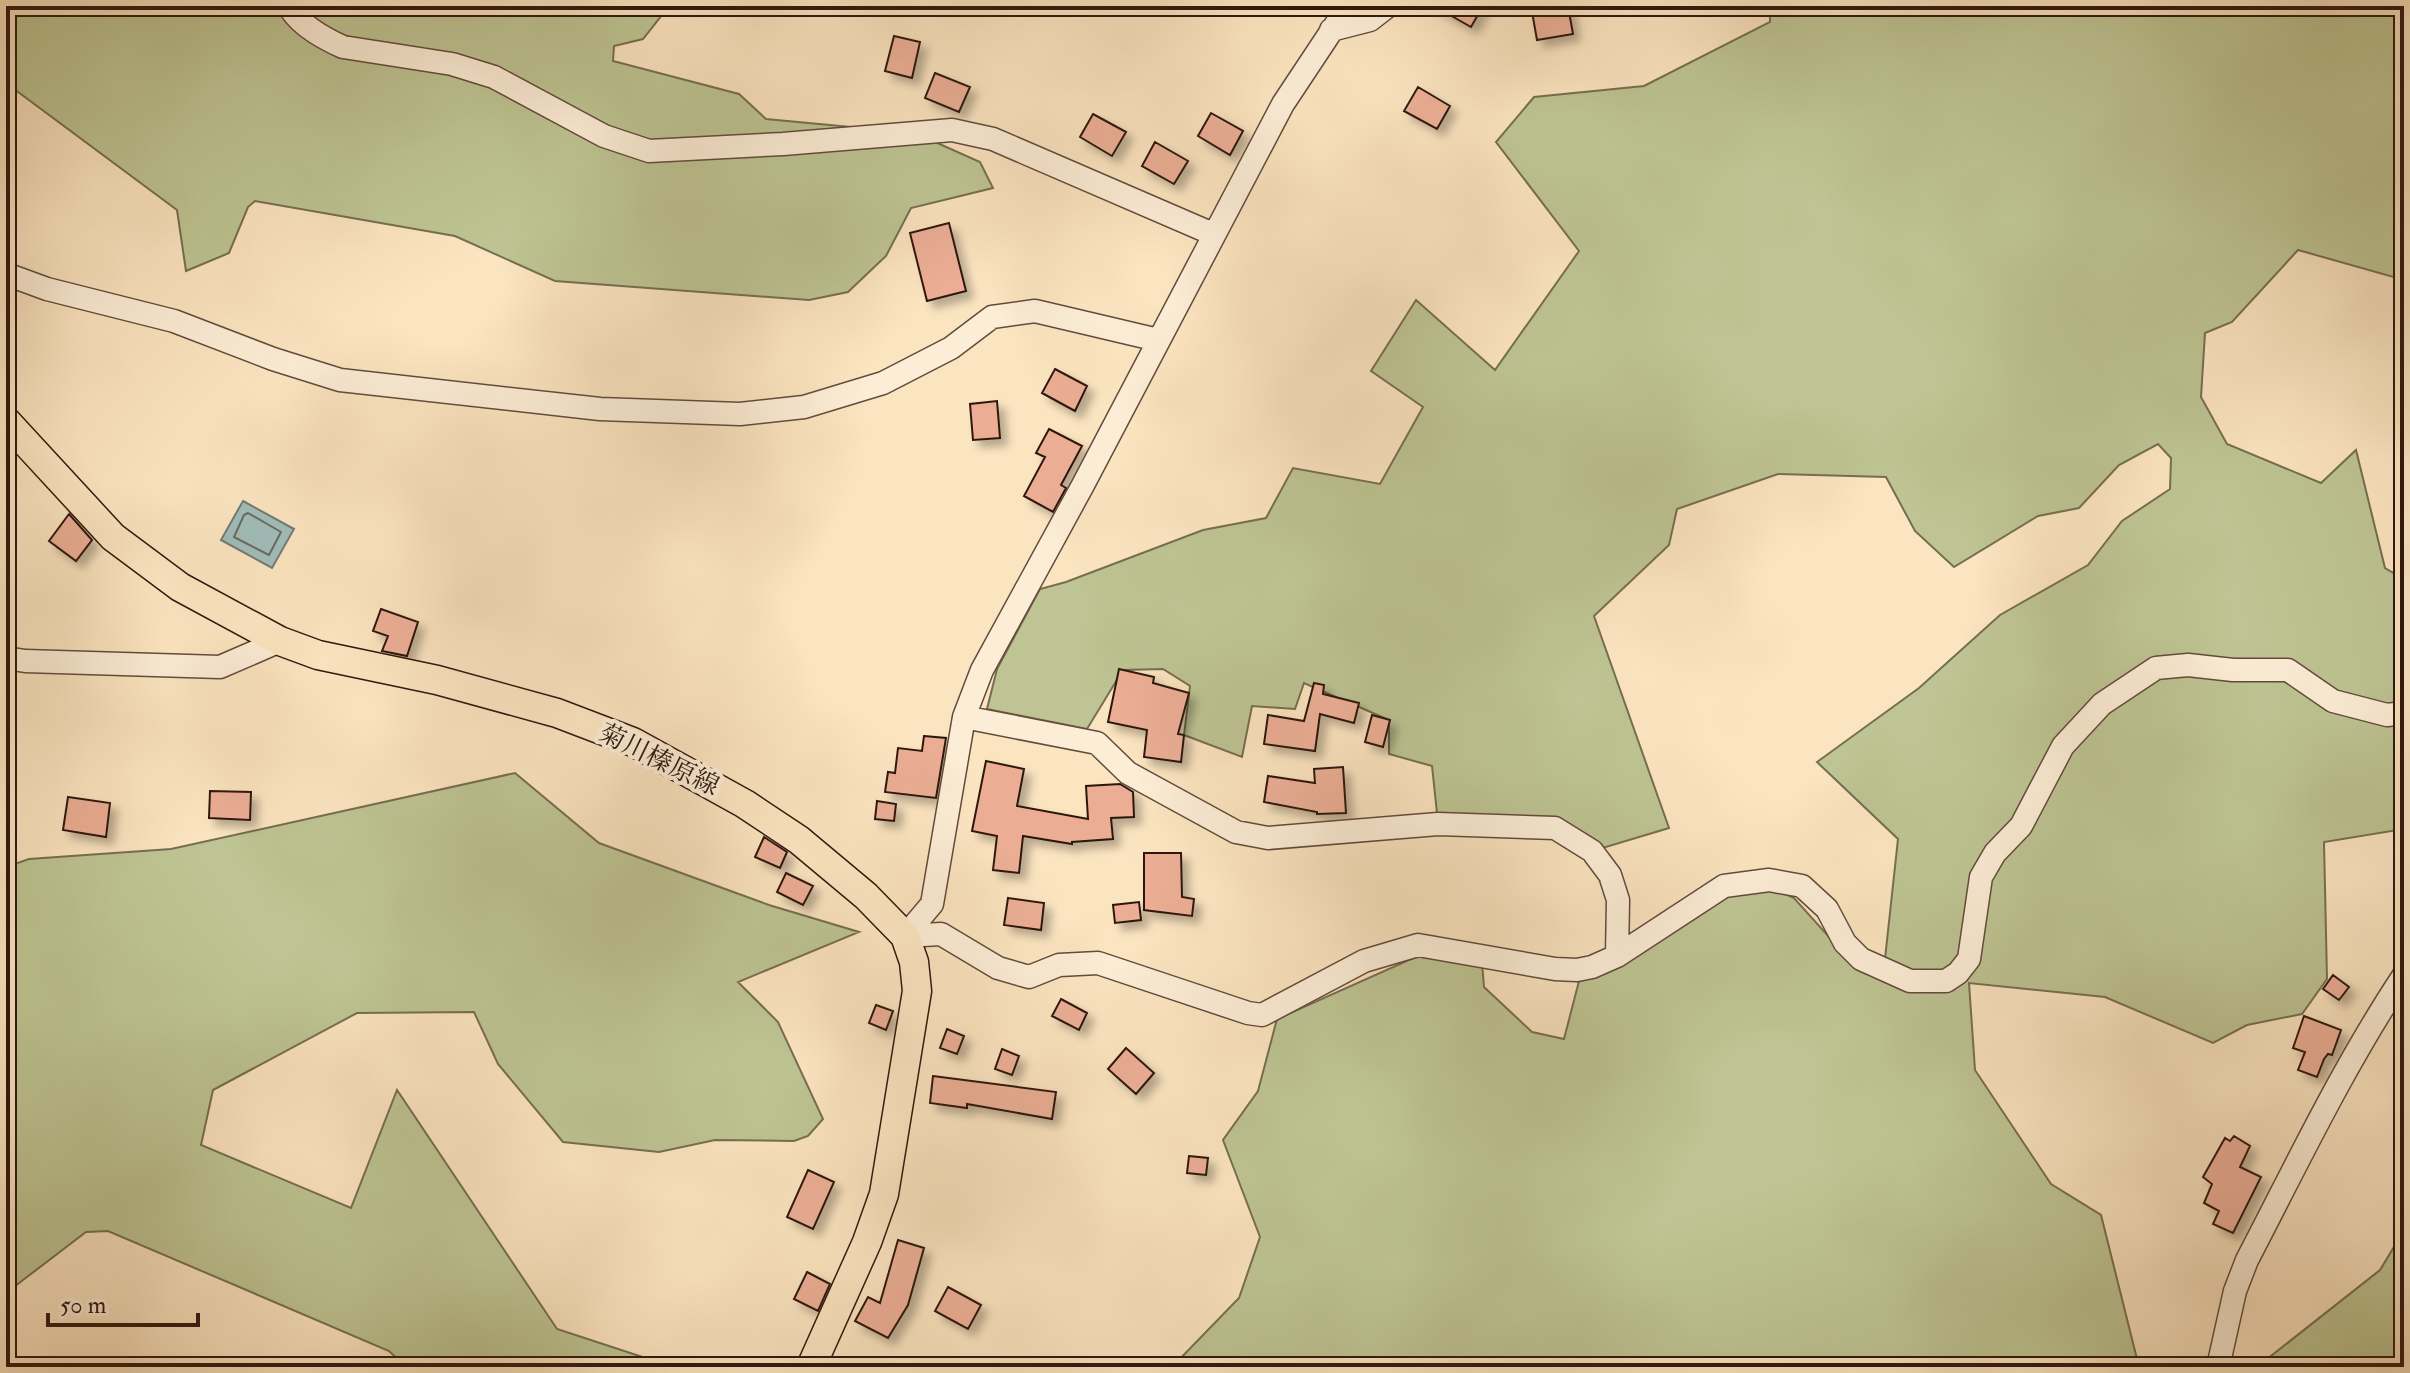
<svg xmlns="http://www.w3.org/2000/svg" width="2410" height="1373" font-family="'IM FELL Double Pica','Noto Serif JP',serif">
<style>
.green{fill:#bec493;stroke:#766e51;stroke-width:2}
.water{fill:#a0bdb9;stroke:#737b75;stroke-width:2}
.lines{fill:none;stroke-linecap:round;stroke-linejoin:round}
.shore{stroke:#686a64;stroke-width:2}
.building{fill:#ebae95;stroke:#2f180f;stroke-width:2;filter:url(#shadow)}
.minor-casing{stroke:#624b3b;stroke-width:25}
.major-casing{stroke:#2f180f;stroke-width:31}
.minor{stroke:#fcedd6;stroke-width:22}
.major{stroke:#fbe4c0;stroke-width:28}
.labels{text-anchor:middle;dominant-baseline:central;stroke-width:8;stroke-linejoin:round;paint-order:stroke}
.street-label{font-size:26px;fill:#2f180f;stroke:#fcedd6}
</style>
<defs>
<filter id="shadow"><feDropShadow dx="7" dy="7" stdDeviation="4" flood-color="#0004"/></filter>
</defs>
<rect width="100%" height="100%" fill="#fbe4c0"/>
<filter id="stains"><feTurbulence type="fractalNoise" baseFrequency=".0025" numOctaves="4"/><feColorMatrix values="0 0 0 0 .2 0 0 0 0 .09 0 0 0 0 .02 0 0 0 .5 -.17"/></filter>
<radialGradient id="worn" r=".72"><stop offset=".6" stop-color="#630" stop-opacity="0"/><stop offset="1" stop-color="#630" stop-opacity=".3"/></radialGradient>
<path class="green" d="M6,6H669L643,39L614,46L613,61L739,94L766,119L915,133L980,162L993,188L911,208L886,256L848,292L809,300L555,281L455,236L255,201L248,207L229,253L186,271L177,210L6,83Z
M1770,6H2404V280L2298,250L2232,322L2205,333L2201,397L2227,444L2321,483L2356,450L2385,568L2404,579V829L2324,842L2327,979L2302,1014L2247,1025L2213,1043L2105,997L1969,983L1975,1070L2051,1184L2101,1215L2139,1367H1172L1239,1298L1260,1237L1223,1140L1258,1091L1277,1019L1420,955L1482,962L1484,987L1532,1032L1564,1039L1579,981L1608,972L1732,891L1770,887L1794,898L1856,967L1883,977L1898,839L1817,762L1919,688L2000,615L2088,565L2122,521L2170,489L2171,458L2158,444L2119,465L2079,508L2038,516L1954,567L1915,531L1886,477L1778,474L1677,509L1669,545L1594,616L1669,828L1596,850L1557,825L1437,813L1432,766L1389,754V720L1304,683L1295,709L1252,706L1242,757L1184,735L1190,686L1163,669L1123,670L1087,729L987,709L997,669L1040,589L1066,582L1203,530L1266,518L1293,468L1380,484L1423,407L1371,371L1416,300L1495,370L1579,251L1496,142L1534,97L1644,86L1770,22Z
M515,773L599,843L769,905L859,932L738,982L778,1022L823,1119L808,1136L794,1141L715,1140L659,1152L563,1142L498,1064L474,1012L357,1013L213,1090L201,1145L351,1208L397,1090L557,1329L673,1367H406L389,1351L108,1231L86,1232L6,1293V867L29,859L171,849Z
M2404,1230V1367H2257L2380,1270Z"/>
<path class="water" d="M243,501L294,529L272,568L221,540Z"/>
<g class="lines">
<path class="shore" d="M248,513L281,532L269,555L234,537L244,515Z"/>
</g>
<path class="building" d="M1434,6H1483L1471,27Z
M1531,6H1568L1573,34L1537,40Z
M894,36L920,42L912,78L885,71Z
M935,73L970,87L959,112L925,98Z
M1418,87L1450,106L1437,129L1404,111Z
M1211,113L1243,131L1230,155L1198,136Z
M1093,114L1126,132L1112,156L1080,137Z
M1155,142L1188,161L1174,184L1142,166Z
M949,223L966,291L927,301L910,233Z
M1055,369L1087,386L1075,411L1042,393Z
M997,401L1000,438L973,440L970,404Z
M1049,429L1082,446L1061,485L1066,488L1053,512L1024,496L1045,457L1036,453Z
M69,514L92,540L76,561L49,541Z
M381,609L418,622L407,656L382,651L388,636L373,631Z
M1119,669L1154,677L1153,683L1189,693L1178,734L1184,735L1181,762L1144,757L1147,730L1108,722Z
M1314,683L1324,685L1323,694L1359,703L1354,723L1320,714L1315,751L1264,744L1268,715L1304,721Z
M1372,715L1390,720L1383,747L1365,742Z
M924,736L946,738L936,798L885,792L888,772L895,773L898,748L922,751Z
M986,761L1024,769L1017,806L1088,819L1086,786L1120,784L1133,792L1134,817L1111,818L1113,839L1072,842V844L1023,836L1019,873L993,870L997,836L972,831Z
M1343,767L1346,813L1317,814V812L1264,802L1268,776L1315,783L1314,769Z
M210,791L251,792L250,820L209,818Z
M68,797L110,803L106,837L63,830Z
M877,801L896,804L894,821L875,819Z
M764,837L787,852L780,868L755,857Z
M1144,853H1181L1182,897L1194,899L1192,916L1144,910Z
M786,873L813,886L803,905L777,892Z
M1008,898L1044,903L1041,930L1004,925Z
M1139,902L1141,920L1115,923L1113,905Z
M2333,975L2349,987L2339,1000L2323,989Z
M1061,999L1087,1013L1079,1030L1052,1016Z
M876,1005L893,1011L886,1030L869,1023Z
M2304,1016L2341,1030L2332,1055L2328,1054L2324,1059L2317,1077L2298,1070L2305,1052L2293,1048Z
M947,1029L964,1036L957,1054L940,1048Z
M1126,1048L1154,1073L1136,1094L1108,1069Z
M1002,1049L1019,1056L1012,1075L995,1069Z
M933,1076L1056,1092L1052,1119L967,1104V1108L930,1103Z
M2234,1136L2250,1146L2240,1167L2261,1177L2233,1233L2213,1224L2219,1211L2204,1203L2212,1184L2203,1177L2225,1138L2230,1141Z
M1189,1156L1208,1158L1206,1175L1187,1173Z
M808,1170L834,1182L813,1229L787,1217Z
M898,1240L924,1248L908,1305L888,1338L855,1321L868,1297L880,1303Z
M807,1272L830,1284L818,1311L794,1299Z
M948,1287L981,1305L968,1329L935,1311Z"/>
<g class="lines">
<defs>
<path id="minor" d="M289,6C298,24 325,39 343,47L452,64L494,77L604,136L649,151L783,144L952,130L993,139L1213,234
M1331,30L1370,20L1388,6
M6,274L47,289L174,321L273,359L340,380L600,409L740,414L804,407L883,383L951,348L992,317L1035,311L1158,340
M6,658L25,661L220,667L280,641
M964,717L1097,743L1128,773L1236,832L1268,838L1438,824L1555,828L1592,851L1610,875L1618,900L1617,956
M905,936L941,934L998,968L1029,977L1059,965L1098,963L1248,1013L1262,1015L1364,961L1418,945L1555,969L1577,970L1592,967L1617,956L1724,886L1769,880L1802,886L1827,909L1845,943L1861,959L1910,981H1946L1958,973L1969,959L1981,877L1995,853L2021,826L2063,746L2102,704L2156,668L2188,665L2233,670H2288L2333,701L2387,715L2404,713
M905,936L932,904L964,717L982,670L1083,485L1283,104L1348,6
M2218,1367L2235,1291L2247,1260C2297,1164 2344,1065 2404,975"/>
<path id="major" d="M6,421L113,537L180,587L280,641L318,655L437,680L557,713L633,742L745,804L799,840L866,896L905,936L914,962L917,991L884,1194L867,1242L811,1367"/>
</defs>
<use href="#minor" class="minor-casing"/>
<use href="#major" class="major-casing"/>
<use href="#minor" class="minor"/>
<use href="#major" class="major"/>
</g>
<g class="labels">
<g class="street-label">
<text transform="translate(659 760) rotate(26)">菊川榛原線</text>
</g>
</g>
<rect width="2410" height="1373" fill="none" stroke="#fbe4c0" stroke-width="32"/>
<rect x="8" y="8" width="2394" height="1357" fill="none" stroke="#2f180f" stroke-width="4"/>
<rect x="16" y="16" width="2378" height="1341" fill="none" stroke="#2f180f" stroke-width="2"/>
<path d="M48 1313v12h150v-12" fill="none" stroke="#2f180f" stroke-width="4"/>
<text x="60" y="1313" font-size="24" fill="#2f180f" stroke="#fcedd6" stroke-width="6" paint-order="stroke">50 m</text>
<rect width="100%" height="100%" filter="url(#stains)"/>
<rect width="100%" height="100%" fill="url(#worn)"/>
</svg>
